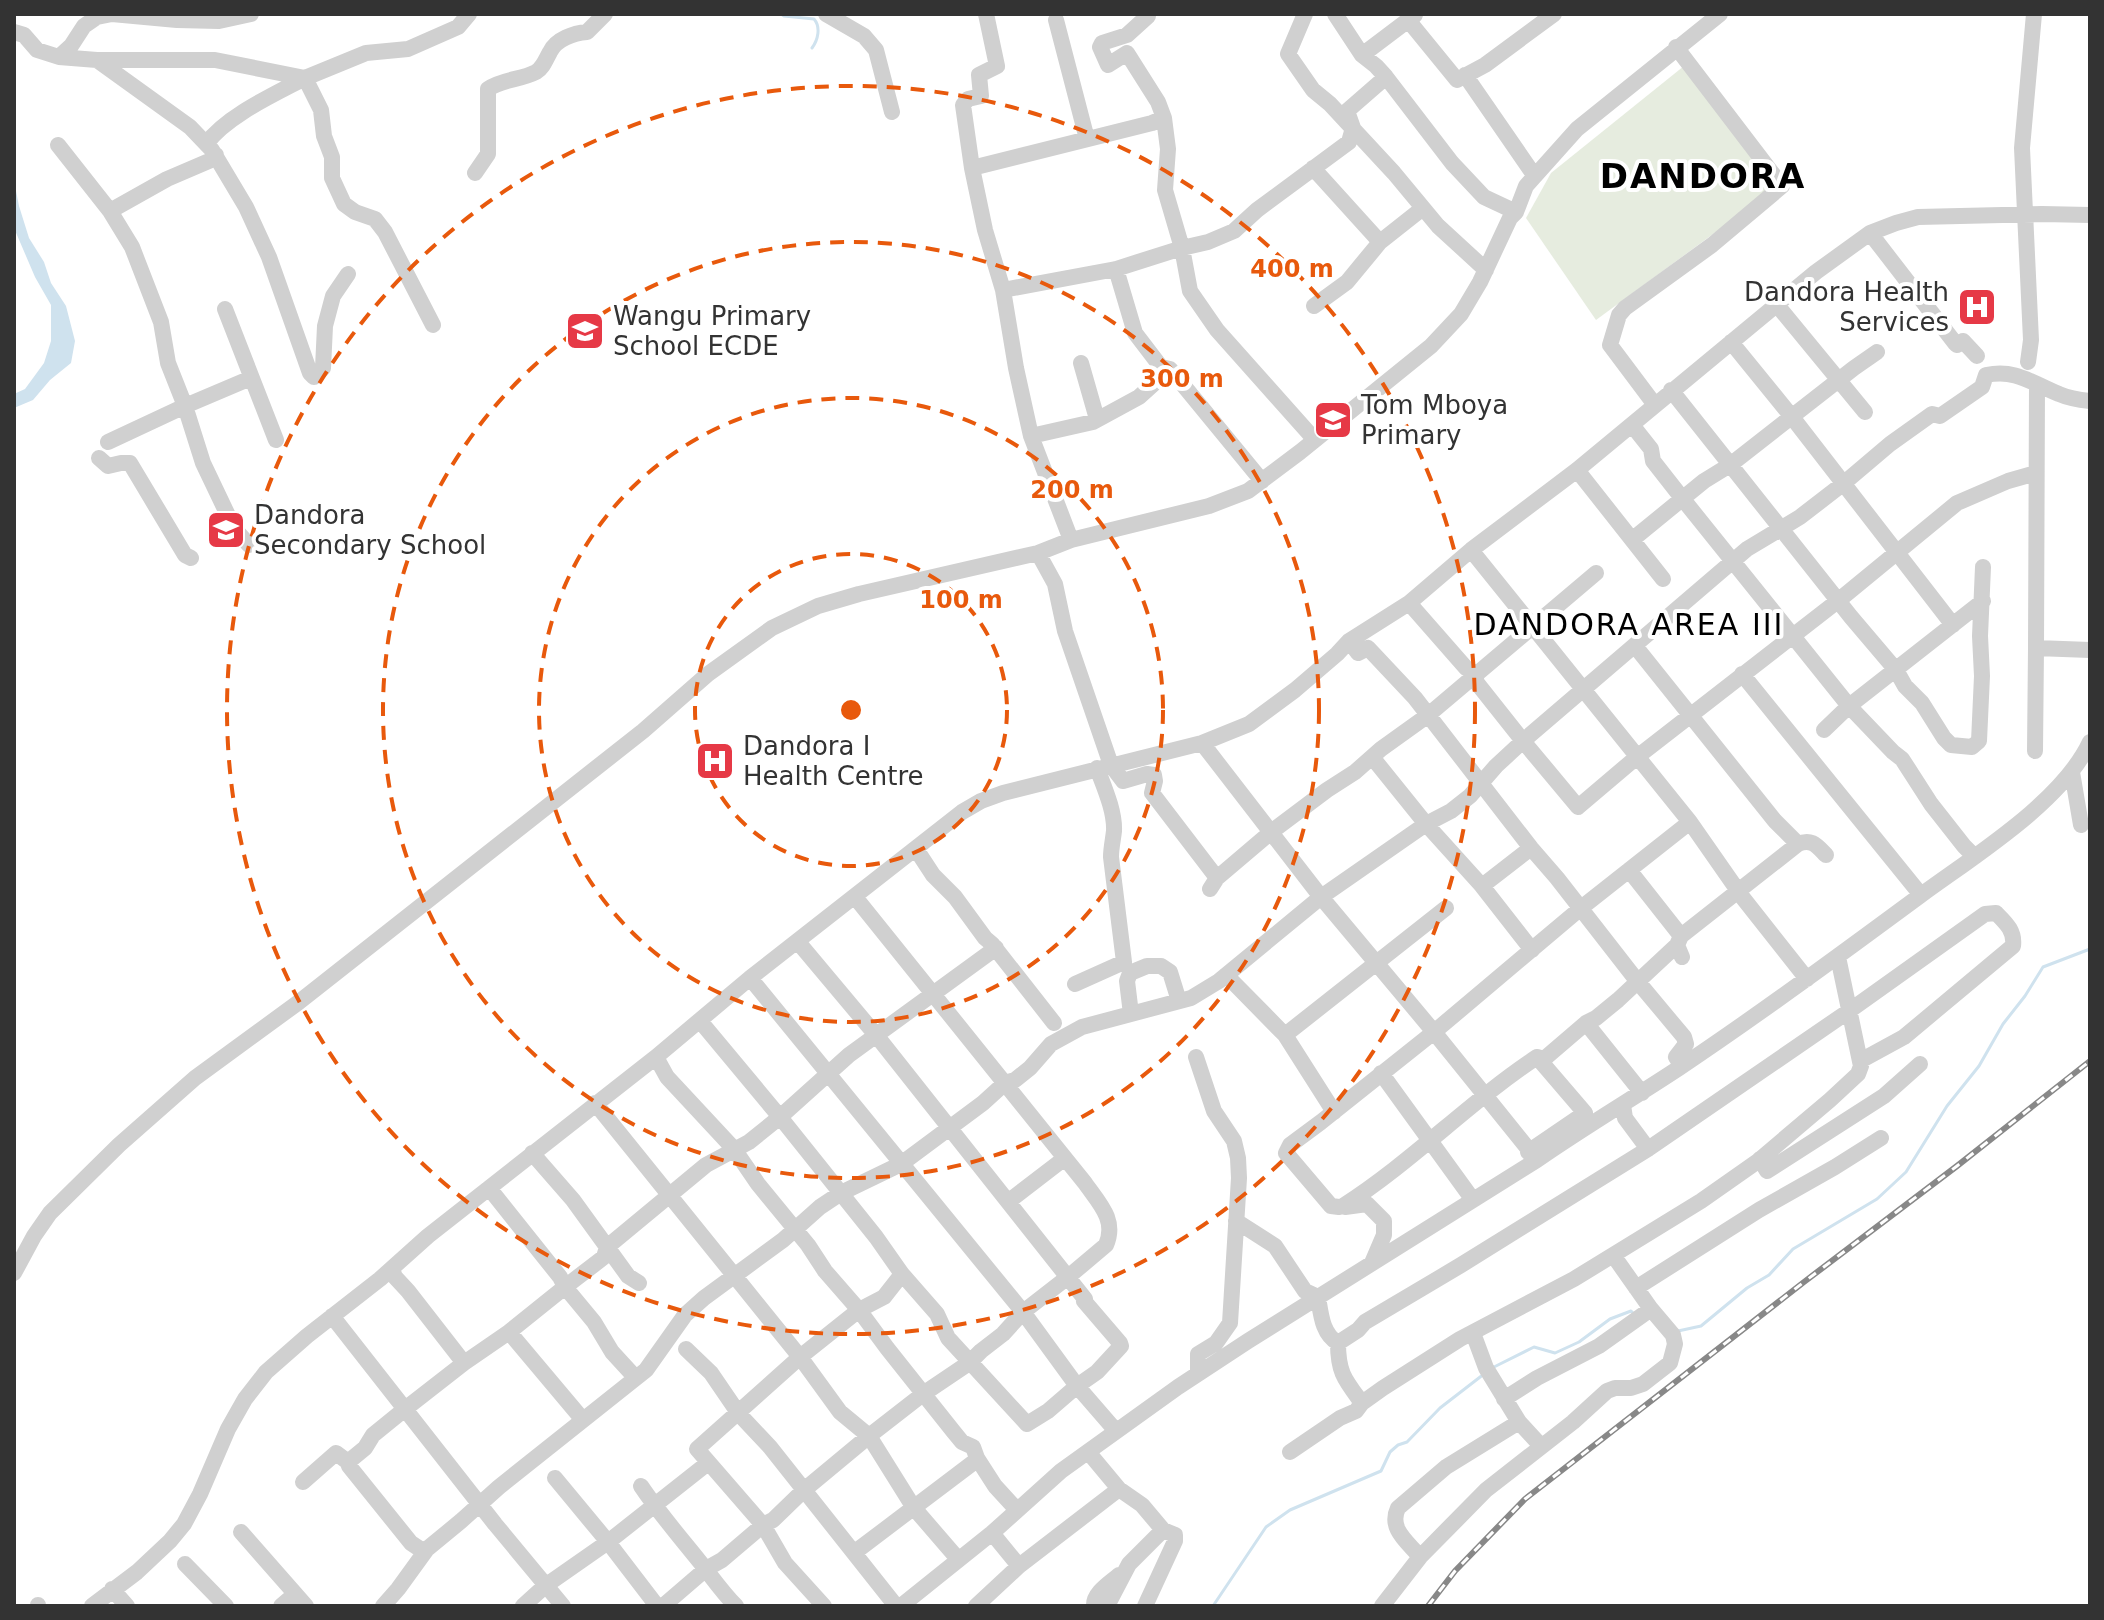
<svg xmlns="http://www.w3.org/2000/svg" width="2104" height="1620" font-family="'DejaVu Sans',sans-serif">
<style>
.green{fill:#e6ecdf}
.water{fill:#cfe2ee}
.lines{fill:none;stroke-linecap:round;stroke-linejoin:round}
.stream{stroke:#cfe2ee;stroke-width:3}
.minor{stroke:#d0d0d0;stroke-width:16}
.rail-casing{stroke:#888;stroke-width:6}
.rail{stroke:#fff;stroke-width:3;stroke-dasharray:9;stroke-linecap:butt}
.ring{fill:none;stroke:#e8590c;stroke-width:4;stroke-dasharray:14 10}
.labels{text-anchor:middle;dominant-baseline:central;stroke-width:8;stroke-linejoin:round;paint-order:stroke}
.poi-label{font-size:26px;fill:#333;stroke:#fff;text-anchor:start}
.quarter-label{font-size:30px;letter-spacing:2px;fill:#000;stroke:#fff}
.district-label{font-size:34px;font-weight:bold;letter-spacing:2px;fill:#000;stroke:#fff}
.centre{fill:#e8590c;stroke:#fff;stroke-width:4}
.ring-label{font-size:24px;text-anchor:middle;font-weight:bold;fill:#e8590c;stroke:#fff;stroke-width:8;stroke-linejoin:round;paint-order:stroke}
</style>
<rect width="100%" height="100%" fill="#fff"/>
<path class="green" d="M1684,66L1777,187L1596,320L1526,218L1551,173Z"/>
<path class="water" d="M14,181L19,206L29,238L44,262L51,283L66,306L75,341L71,363L50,380L33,400L14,408V394L25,389L44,363L51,341V305L35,277L14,228Z"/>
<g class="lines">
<path class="stream" d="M781,14L784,16L814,19C821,27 818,40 812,48
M1678,1331L1701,1326L1747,1288L1769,1275L1793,1249L1877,1199L1906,1172L1947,1106L1979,1066L2003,1024L2025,996L2043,967L2090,949
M1494,1367L1534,1347L1555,1353L1579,1342L1610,1319L1631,1311L1633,1313
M1213,1606L1266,1527L1290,1510L1381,1471L1390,1452L1398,1445L1407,1442L1440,1408L1484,1374"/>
<path class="minor" d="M826,14L864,36L876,50L892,112
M986,14L997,66L979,75L981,96L968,99L963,105L972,168L985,230L1003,290L1016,368L1031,436L1071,540
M1146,14L1148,16L1127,35L1102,43L1100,47L1108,65L1127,53L1158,102L1164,118L1168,149L1165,190L1182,248L1190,291L1217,330L1315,440
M1305,14L1288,54L1313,90L1330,104L1394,173L1438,226L1486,270
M1335,14L1362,55L1376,66L1386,77L1452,163L1484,197L1516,212
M1056,20L1087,139
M1408,20L1457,80L1485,65L1554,14
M14,32L24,35L37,50L59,57L97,60H215L305,78L366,53L408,49L458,27L469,14
M1362,55L1415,15
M59,57L71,46L84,26L97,17L112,14L177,20L219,21L251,14
M97,60L190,127L212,150L246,207L269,257L310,373L314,377L323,368L325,326L333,296L348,274
M1465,75L1534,175
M206,144C226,116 275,94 305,78L321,110L324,136L332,157V178L344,204L355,212L375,219L385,232L433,325
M58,145L110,211L132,247L161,322L168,363L185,406L203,463L234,528L249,545
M972,168L1152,123L1164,118
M1313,168L1380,242
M475,173L488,154V89C502,79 521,80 536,72C543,68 546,59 550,52C556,39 574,33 587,32L605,14
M110,211L167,179L209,161L216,155
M1870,233L1955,343L1957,345L1963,341L1977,356
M1116,269L1135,333L1161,367L1170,369L1262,481
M1003,290L1116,269L1182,248L1208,242L1234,231L1257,210L1349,142L1353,128L1347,111L1386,77
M1777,305L1865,412
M1314,306L1347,282L1380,242L1423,208
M225,309L276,440
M1731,342L1792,417L1953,625
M2028,362L2031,340L2022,148L2034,14
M1081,363L1097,419
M2037,384L2036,648L2090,650
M1671,390L1851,617L1896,670L1905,686L1922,703L1944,738L1951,745L1972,747L1979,741L1982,676L1980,636L1983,567
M1655,405L1610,345L1619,315L1625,308L1712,245L1782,186L1676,47
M1632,425L1651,449L1653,461L1682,498L1849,706L1893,752L1902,759L1931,804L1964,846L1974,856
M1031,436L1093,422L1139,397L1170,369
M108,442L185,406L251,378
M99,458L108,466L121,463H130L185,555L191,558
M1577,470L1663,579
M1633,539L1704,481L1730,465L1854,368L1877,352
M1471,550L1690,822L1743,898L1807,979
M1038,553L1055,584L1065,631L1111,765L1123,781L1147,774L1154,775L1155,781L1152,793L1217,878
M1409,603L1466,668L1477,675
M1349,641L1358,653L1368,648L1415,698L1531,848L1557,878L1638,982L1684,1037L1686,1044L1676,1057L1682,1066
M1635,646L1775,821L1798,844
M1742,674L1921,895
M1473,678L1523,741L1578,807L1637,757L1839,600L1957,503L2008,481L2036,473
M1824,730L1849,706L1983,601
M1202,743L1321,897L1434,1032L1537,1160
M2035,751L2036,648
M1372,757L1426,824L1482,886
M2072,772L2081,825
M1531,848L1482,886L1532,950
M916,849L933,875L955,897L985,938L992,944L1054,1023
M1629,870L1681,936
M1210,889L1217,878L1271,832L1327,790L1355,772L1381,749L1427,716L1596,573
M1677,945L1618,1000L1596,1018L1586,1023L1544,1059L1537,1057C1469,1102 1412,1162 1343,1206L1339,1207L1331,1206L1286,1153L1290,1145L1321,1122L1434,1032L1581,908L1690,822
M1682,957L1677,945L1681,936L1798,844C1812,838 1817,846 1826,855
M1226,975L1285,1035L1334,1112
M750,978L1023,1312L1077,1386L1116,1431
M1075,984L1124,962L1111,857C1111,848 1113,840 1114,831C1115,811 1104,787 1097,768
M1131,1014L1127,981L1130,973L1147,966H1161L1170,972L1179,1001
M700,1021L780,1117L876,1237L902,1274L937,1314L948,1338L1027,1424L1048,1411L1077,1386L1097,1372L1121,1346L1120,1343L1084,1301L1085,1299L876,1035L798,942
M1586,1023L1642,1093
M1285,1035L1446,908
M656,1057L667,1077L734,1149L758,1184L808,1245L825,1271L859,1310L887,1348L953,1431L962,1442L973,1447L977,1458L974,1462L855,1552
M1196,1057L1214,1111L1234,1141L1238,1158L1239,1178L1230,1323L1216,1343L1198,1354V1373
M1381,1073L1473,1200
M595,1103L800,1357L840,1412L869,1436L914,1508L958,1559
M1623,1105L1625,1118L1648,1149
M1528,1152L1585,1113L1537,1057
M532,1153L573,1200L628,1276L639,1283
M1760,1159L1767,1171L1884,1096L1920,1064
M1009,1201L1065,1158
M1345,1207L1367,1204L1384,1221V1235L1372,1263
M1236,1221L1275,1246L1305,1291L1318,1297C1321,1314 1322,1334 1338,1343
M392,1269L395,1277L408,1291L464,1363
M14,1273L34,1236L50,1213L119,1145L195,1078L299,1002L643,731L708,674L772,628L818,606L859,594L1038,553L1071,540L1209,506L1248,491L1300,452L1431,346L1461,314L1480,282L1510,218L1516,212L1526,186L1577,129L1720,14
M1636,1288L1759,1210L1835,1167L1881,1138
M332,1316L495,1524L563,1606
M509,1332L578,1414
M686,1349L711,1373L739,1414L770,1447L896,1606
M634,1376L612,1352L594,1322L565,1287L604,1257L607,1247L706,1165L749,1142L780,1117L849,1055L996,948
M1504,1399L1537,1378L1599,1346L1651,1309
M1362,1403C1345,1380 1338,1373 1338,1343L1358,1330L1365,1322L1461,1265L1648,1149L1849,1011L1985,914L1996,913C2006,923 2015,931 2013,946L1904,1037L1860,1061
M1519,1422L1541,1446
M1290,1452L1340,1418L1356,1411L1362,1403L1383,1388L1460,1339L1574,1279L1701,1201L1758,1161L1830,1100L1858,1074L1861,1066L1838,957
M1089,1453L1119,1489L1142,1505L1163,1530L1175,1535V1541L1145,1606
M977,1458L995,1486L1017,1510
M348,1462L349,1466L411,1543L420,1549
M555,1478L608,1542L657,1606
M303,1482L336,1453L348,1462L365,1448L373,1435L405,1409L464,1363L509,1332L565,1287L560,1277L489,1188
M641,1486C659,1513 680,1537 700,1562C712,1577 722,1592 736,1606
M241,1532L306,1606
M992,1533L1019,1566
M1420,1557C1408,1542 1388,1529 1398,1508L1446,1467L1519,1422L1486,1368L1473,1333
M185,1564L226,1606
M112,1589L127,1606
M38,1605V1606
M92,1606L137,1572L170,1541L184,1524L200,1494L228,1429L245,1399L266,1372L307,1336L380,1279L428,1236L656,1057L750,978L962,812L981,801L1003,793L1202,743L1249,724L1295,690L1337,654L1349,641L1409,603L1471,550L1577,470L1816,272L1870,233L1896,223L1918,217L2042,214L2090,215
M281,1606L295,1594
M383,1606L398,1589L427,1549L461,1521L499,1487L646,1370L685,1315L704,1298L783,1240L820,1207L841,1193L901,1164L983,1103L1005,1083L1015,1080L1030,1068L1051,1044L1082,1027L1191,998L1219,981L1321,897L1426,824L1451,811L1470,796L1496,766L1523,741L1747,549L1800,517L1844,483L1890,444L1932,414L1940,416L1982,387L1986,375C2017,369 2031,383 2059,394C2068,398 2080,400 2090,401
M523,1606L545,1586L608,1542L708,1463
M663,1606L706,1569L722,1560L763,1525L773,1520L804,1490L869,1436L923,1394L969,1363L981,1351L1003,1334L1023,1312L1068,1277L1106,1245C1117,1220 1099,1203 1085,1183L855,897
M824,1606L785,1563L763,1525L697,1449L800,1357L859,1310L884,1297L902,1274
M901,1606L992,1533L1061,1471L1178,1387L1248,1341L1537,1160C1583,1128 1632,1099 1679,1068C1761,1013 1841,954 1921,895C1974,856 2062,802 2090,742
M976,1606L1019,1566L1119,1489
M1094,1606C1093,1593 1110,1583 1119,1575
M1107,1606L1129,1564L1163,1530
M1382,1606L1420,1557L1486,1490L1573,1422L1607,1391L1615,1388H1631L1643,1384L1670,1363L1675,1344L1673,1335L1651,1309L1613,1255"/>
<defs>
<path id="rail" d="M1428,1606L1455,1571L1525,1499L1804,1282L1957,1166L2090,1061"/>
</defs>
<use href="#rail" class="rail-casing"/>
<use href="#rail" class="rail"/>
</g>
<g class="ring">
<circle cx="851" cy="710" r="156"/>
<circle cx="851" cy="710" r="312"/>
<circle cx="851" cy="710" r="468"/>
<circle cx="851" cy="710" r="624"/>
</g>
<defs>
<symbol id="hospital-square" viewBox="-11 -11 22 22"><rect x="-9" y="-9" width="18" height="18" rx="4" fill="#e63946" stroke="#fff"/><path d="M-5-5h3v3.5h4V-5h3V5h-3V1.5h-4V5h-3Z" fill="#fff"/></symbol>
<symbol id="school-square" viewBox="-11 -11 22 22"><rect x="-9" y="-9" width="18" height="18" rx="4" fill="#e63946" stroke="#fff"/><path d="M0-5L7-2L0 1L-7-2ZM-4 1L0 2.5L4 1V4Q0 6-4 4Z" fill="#fff"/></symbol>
</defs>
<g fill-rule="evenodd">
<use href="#hospital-square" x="1955" y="285" width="44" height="44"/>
<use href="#school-square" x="563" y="309" width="44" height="44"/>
<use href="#school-square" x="1311" y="398" width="44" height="44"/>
<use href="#school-square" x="204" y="508" width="44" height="44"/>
<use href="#hospital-square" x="693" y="739" width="44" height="44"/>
</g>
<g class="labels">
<g class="poi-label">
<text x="1949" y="292" text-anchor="end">Dandora Health<tspan x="1949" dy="30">Services</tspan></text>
<text x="613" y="316">Wangu Primary<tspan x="613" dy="30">School ECDE</tspan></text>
<text x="1361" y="405">Tom Mboya<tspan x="1361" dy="30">Primary</tspan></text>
<text x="254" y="515">Dandora<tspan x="254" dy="30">Secondary School</tspan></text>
<text x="743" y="746">Dandora I<tspan x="743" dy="30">Health Centre</tspan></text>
</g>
<g class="quarter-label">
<text x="1629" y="624">DANDORA AREA III</text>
</g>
<g class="district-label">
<text x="1703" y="176">DANDORA</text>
</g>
</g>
<circle cx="851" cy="710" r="12" class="centre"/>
<g class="ring-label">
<text x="1292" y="277">400 m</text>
<text x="1182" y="387">300 m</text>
<text x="1072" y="498">200 m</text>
<text x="961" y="608">100 m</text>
</g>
<rect width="2104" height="1620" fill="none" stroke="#333333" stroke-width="32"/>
</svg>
